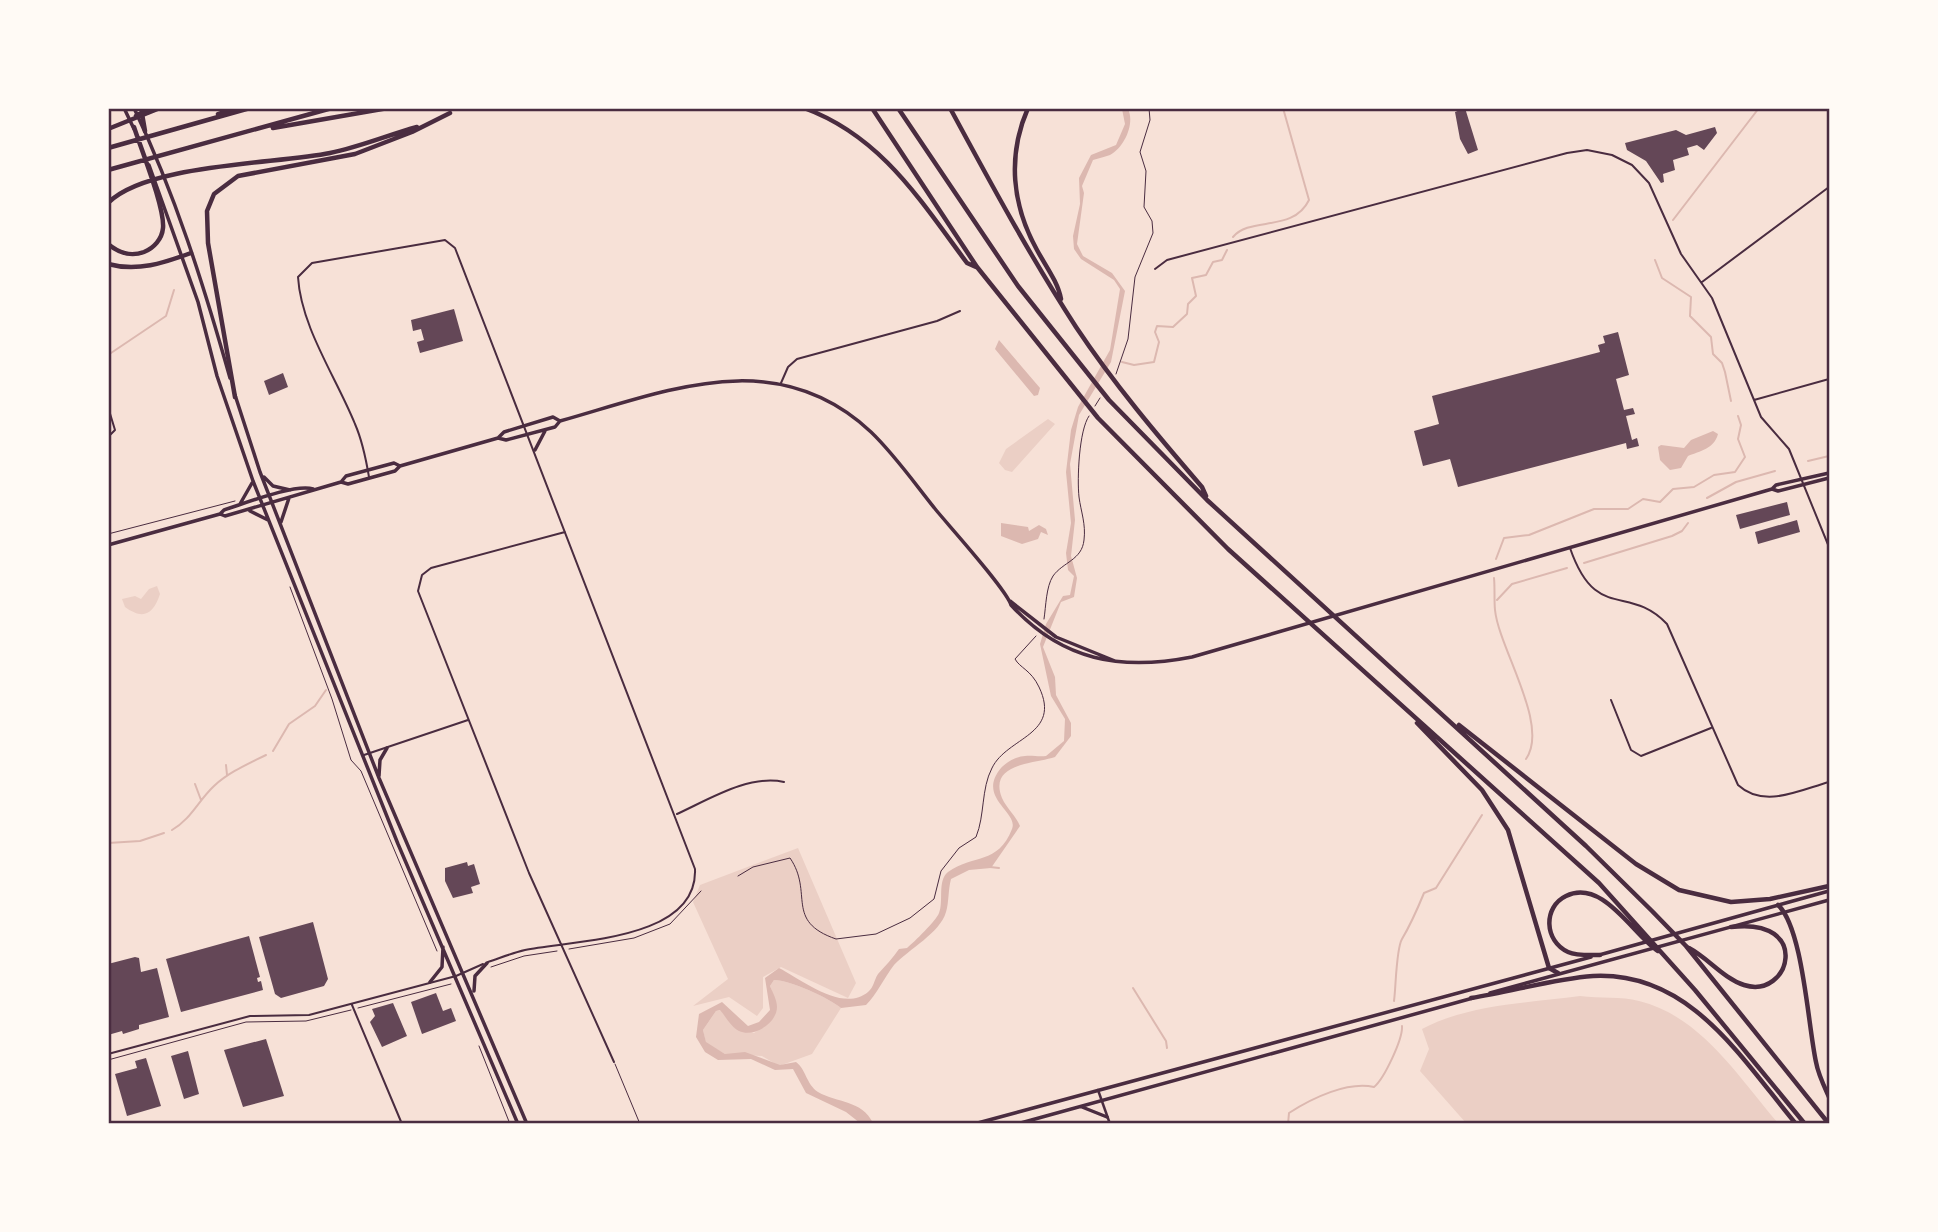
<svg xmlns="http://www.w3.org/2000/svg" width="1938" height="1232" font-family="Poppins,sans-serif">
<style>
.green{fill:#ebcfc5}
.water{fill:#dcb8b0}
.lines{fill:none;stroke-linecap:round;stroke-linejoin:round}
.stream{stroke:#dcb8b0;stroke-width:2}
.building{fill:#644757}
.path{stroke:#4a2c40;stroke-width:1}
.service{stroke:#4a2c40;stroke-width:1}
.minor{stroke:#4a2c40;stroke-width:2}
.tertiary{stroke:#4a2c40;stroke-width:2.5}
.secondary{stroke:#4a2c40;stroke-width:3.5}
.motorway{stroke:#4a2c40;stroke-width:4.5}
.neatline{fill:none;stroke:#4a2c40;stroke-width:2.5}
</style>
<rect width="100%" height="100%" fill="#f7e1d7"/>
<path class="green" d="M1048,419L1055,424L1012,472L1005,470L999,463L1006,449Z
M157,586L160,594C153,615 143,620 125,607L122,599L135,596L141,599L149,589Z
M798,848L856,983L848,998L781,967L763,977V1008L757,1016L729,997L693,1006L728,979L693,902L700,885Z
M774,980C790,980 829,998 841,1008L812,1054L779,1066L762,1056L725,1054L706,1043L703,1030L716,1011L721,1010L735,1028L754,1033C776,1019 780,1011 770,986Z
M1580,996C1600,999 1621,996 1639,1001C1701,1016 1739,1078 1778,1123H1466L1420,1071L1429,1049L1422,1029C1469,1004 1528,1003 1580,996Z"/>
<path class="water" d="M1122,109H1128C1135,123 1125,147 1110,155C1105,157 1099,158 1093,160L1082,186L1084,193L1077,244L1083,256L1112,273L1125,291L1111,362L1079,415L1070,464L1075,520L1071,556L1077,578L1074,597L1061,602L1043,647L1055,677L1056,695L1071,723V736L1055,757C1034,764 988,763 1002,798C1007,809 1016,816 1020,826L991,868L969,870L951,879C948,890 949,902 946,912C940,933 909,949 894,965C884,978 877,994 866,1005L841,1008C829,998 790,980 774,980L770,986C773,993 777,1000 777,1007C777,1023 754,1038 739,1031C731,1027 726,1017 720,1010L716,1011L703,1030L706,1042L725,1054L745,1052L780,1065L796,1062C806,1069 806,1084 818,1092C837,1103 862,1100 873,1123H860L846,1112L806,1093L793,1069L775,1070L751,1059L718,1060L705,1052L696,1037L699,1014L722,1002L748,1026L759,1022L770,1010L765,978L779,968C802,980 843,1013 868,992C874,987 874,980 878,974C885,966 893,958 899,949L907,948C914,942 936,921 939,913C944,901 937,881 948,872C973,854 998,865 1012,829C1019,812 976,798 1001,768C1006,762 1018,756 1025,756C1032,755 1038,757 1046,756L1064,741L1065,719L1051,696L1040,644L1046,624L1063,596L1070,595L1074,576L1068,570L1066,553L1071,523L1066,472L1071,430L1078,407L1110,350L1120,289L1114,280L1081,259L1074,249L1073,236L1080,204L1079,178L1091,155L1116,145L1125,124Z
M999,340L1040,388L1038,395L1034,396L995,349Z
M1713,431L1718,434C1714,449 1700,451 1688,456L1681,468L1670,470L1660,460L1658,447L1661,445L1684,448L1691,440Z
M1001,523L1028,527L1029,531L1039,525L1046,529L1048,535L1041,532L1038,539L1022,544L1001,536Z"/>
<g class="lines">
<path class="stream" d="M1673,220L1759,108
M1233,237C1250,216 1293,233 1309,200L1283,108
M1655,260L1662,278L1691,297L1690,316L1711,337L1713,354L1722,363L1725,372L1731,401
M108,355L166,316L174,290
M1122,362L1134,365L1154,362L1159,342L1155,332L1157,326L1173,327L1187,314L1188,304L1196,296L1192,278L1206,275L1213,262L1222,260L1227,250
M1808,461L1829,456
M1707,498L1736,482L1775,471
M1496,559L1504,538L1529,535L1594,509H1628L1643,499L1660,502L1673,489L1694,487L1714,475L1735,472L1745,457L1738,439L1741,425L1738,416
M1584,563L1672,536L1682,531L1688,523
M1494,578C1495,588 1494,600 1495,610C1499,649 1550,725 1526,759
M1497,600L1512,584L1567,568
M273,751L289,724L315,706L326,690
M226,765L227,775
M195,784L201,800
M172,830C191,819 198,801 214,786C229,772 248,764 266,755
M108,843L140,841L164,833
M990,867L999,868
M1133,988L1166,1041L1167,1048
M1394,1001C1396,987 1396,949 1402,939C1411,924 1417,910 1424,893L1436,888L1482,815
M1288,1124L1289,1113C1312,1098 1348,1081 1374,1087C1384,1079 1403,1039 1402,1026"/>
</g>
<path class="building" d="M1465,108L1478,150L1468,154L1460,139L1455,112Z
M1715,127L1717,133L1704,150L1697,145L1687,148L1689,155L1673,160L1675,170L1663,174L1664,182L1661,183L1646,161L1627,150L1625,143L1676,130L1686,135Z
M454,309L463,341L420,353L417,342L424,340L421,329L413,331L411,320Z
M1618,332L1629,375L1616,379L1624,410L1633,408L1635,414L1626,416L1632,440L1637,438L1639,446L1627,449L1626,443L1458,487L1450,459L1423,466L1414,431L1439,424L1432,396L1600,352L1598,345L1605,343L1603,336Z
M283,373L288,387L269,395L264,381Z
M1787,502L1790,515L1740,529L1736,515Z
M1797,520L1800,532L1758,544L1755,532Z
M467,862L468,866L474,864L480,884L471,887L473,893L453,898L445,881V868Z
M313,922L328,979L324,986L281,998L275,994L259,937Z
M249,936L260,977L257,978L258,982L261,981L263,990L181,1012L166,959Z
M135,957L139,958L141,972L157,968L169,1017L139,1025V1029L123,1034L122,1031L108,1035V964Z
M436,993L443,1011L451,1008L456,1021L422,1034L411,1002Z
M393,1003L407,1036L382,1047L370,1022L375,1016L372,1009Z
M266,1039L284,1096L243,1107L224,1050Z
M188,1051L199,1094L184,1099L171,1056Z
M146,1058L161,1106L127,1116L115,1074L137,1068L135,1061Z"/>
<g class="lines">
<path class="path" d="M1116,374L1128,339L1135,277L1153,233L1152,221L1144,207L1146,171L1140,152L1150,120L1149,108
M1095,406L1100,398
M108,534L235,501
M290,587L332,699L351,760L361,771L437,951
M1044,619C1046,606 1046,587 1053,576C1063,562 1082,560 1084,540C1086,524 1081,512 1079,497C1077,479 1079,430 1089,416
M738,876L753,867L790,858C814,893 784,921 836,939L876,934L910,918L934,899L941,871L959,848L976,837C985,815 981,789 992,768C1007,737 1062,735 1039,687C1031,670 1020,668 1015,659L1036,636
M569,949L634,938L670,924L701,891
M491,967L524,956L557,951
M358,1008L451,984
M479,1046L510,1124
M108,1060L246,1022L306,1021L351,1010"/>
<path class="service" d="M615,1064L640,1124"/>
<path class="minor" d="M1155,269L1167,260L1567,153L1587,150L1612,155L1632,165L1649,183L1681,254L1712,298L1761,417L1789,449L1829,547
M1702,282L1829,187
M781,383L788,367L797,359L937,321L960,311
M1754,400L1829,379
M108,407L115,430L108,437
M369,477C366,459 362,440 355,424C336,377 301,327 298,277L312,263L445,240L455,248L695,869C698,941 573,940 525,950C512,953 500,958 488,962
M565,532L431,568L422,575L418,591L529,873L614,1062
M1570,548C1596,623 1628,583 1667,624L1738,785C1764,809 1800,790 1829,782
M1611,700L1631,750L1641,756L1711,728
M364,755L468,720
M677,814C708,800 749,774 784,782
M352,1005L402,1124
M108,1054L250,1016L309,1015L456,976L483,964"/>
<path class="tertiary" d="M1098,1090L1110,1124"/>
<path class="secondary" d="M124,108L134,129
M134,108C175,194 204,286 230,378
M149,165L198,302L217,376L253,481L398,844L518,1124
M235,395L260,472L379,778L527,1124
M498,438L504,432L553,417L560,421
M535,450L545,431
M264,477L273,486L290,490
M341,482L346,476L394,463L400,466
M1772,489L1778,491L1829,478
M240,504L252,483
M250,511L268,520
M220,514L225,516L341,482L348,484L395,471L400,466L498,438L506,440L555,427L560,421C667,391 776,343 871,432C895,455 915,484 936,510C950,527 1007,590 1011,605C1062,661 1121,671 1192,657L1772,489L1776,485L1829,473
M281,522L289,498
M108,545L220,514L224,510C243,504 296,483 313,489
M1010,601L1056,637L1115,661
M379,776L380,760L387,748
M1599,955L1829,891
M430,982L442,967L443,947
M474,991L475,976L487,963
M1490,993L1829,900
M1082,1107L1107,1117
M974,1124L1591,957
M1017,1124L1473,998"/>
<path class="motorway" d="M141,108L145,131
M804,108C881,136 920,200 967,263L976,267
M872,108L977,267L1098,418L1228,549L1599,883L1695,990L1805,1124
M898,108L1018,286L1109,400L1207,500L1586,846L1652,911L1686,946L1829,1124
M950,108C990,182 1030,256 1076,327C1114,384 1158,436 1202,487L1206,496
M1028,108C1007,156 1012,205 1037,250C1045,265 1058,282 1061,299
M218,114L235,108
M136,116L149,108
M273,128L388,108
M108,129L160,108
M108,148L250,108
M108,170L332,108
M108,203C146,164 276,164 330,153C360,147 388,135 417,127
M108,244C119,253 130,257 144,252C154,248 162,239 163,228C165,208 141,149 134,127
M108,264C137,272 164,263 191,253
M235,397L208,243L207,211L214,194L238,176L355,154L412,132L450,113
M1417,723L1482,790L1508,830L1549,968L1558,973
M1459,725L1636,864L1679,890L1731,902L1770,899L1829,886
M1778,905C1803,928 1808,1026 1816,1062C1818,1074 1824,1086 1829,1097
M1689,948C1708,958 1723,978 1744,985C1790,1000 1813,917 1731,927
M1600,955C1589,955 1577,956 1568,952C1544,941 1543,907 1566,896C1603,878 1633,935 1658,951
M1471,998C1511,992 1552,979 1593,976C1690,971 1741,1058 1796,1124"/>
</g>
<rect width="1938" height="1232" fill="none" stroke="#fffaf5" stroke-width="220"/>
<rect x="110" y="110" width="1718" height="1012" class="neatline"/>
</svg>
